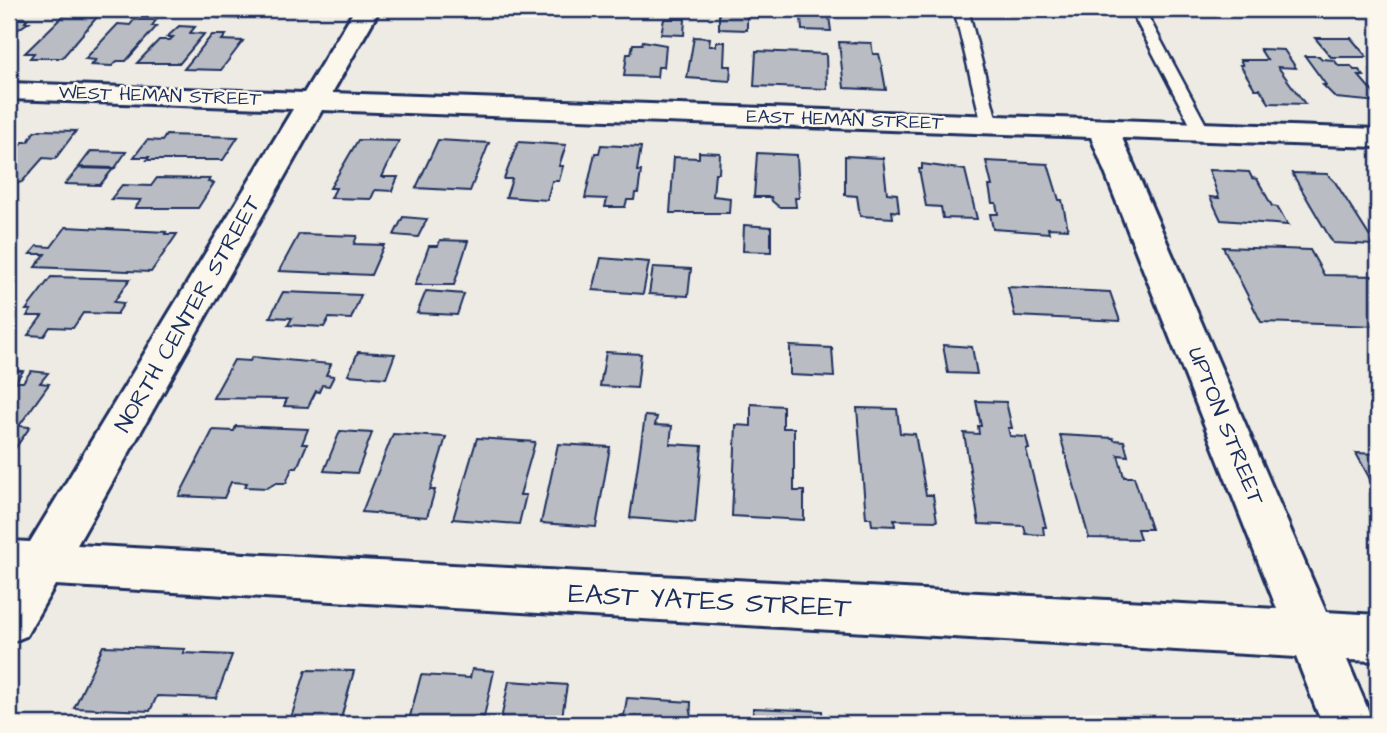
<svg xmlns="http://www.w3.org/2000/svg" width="1387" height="733" font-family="'Architects Daughter',sans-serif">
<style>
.building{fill:#b9bcc3;stroke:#1b2f5e;stroke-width:2}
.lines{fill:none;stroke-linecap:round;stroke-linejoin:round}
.service-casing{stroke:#1b2f5e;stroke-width:5}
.minor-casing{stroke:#1b2f5e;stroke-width:6}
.service{fill:#fbf7ec;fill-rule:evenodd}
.minor{fill:#fbf7ec;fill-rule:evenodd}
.labels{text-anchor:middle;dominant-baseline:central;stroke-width:5;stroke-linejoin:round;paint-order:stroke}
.far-street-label{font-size:19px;fill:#1b2f5e;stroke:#fbf7ec}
.street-label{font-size:23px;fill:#1b2f5e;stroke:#fbf7ec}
.near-street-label{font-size:28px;fill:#1b2f5e;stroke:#fbf7ec}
</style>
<rect width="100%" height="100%" fill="#eeebe4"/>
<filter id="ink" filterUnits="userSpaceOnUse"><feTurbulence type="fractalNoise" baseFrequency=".0143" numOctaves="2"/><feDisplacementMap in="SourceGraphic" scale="14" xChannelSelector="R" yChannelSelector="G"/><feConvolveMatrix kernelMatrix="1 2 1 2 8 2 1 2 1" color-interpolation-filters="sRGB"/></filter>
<g filter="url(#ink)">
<path class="building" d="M81,9H104L62,58H30L34,53H25L66,13H76Z
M227,9H247L239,19L219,18Z
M416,9H499L497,12H474L472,16L428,15L431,10Z
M865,9H891L892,14L865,13Z
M719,11H747V30L719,29Z
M801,16H829L831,31L802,30Z
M9,19H27L25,22H29L10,35L16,36L9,42Z
M664,19H685L684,35L661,34Z
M134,20H156L152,26H157L126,61H117L112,66L91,65L96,60L85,59L118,24L130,25Z
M179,26L195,27L190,33L204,34L180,63H137L159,40H170L173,37H167Z
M212,35H226L222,40L243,41L221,70L184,69Z
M694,37L710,38L709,46H716V42H725L724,66H731L730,81L687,78Z
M1315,38H1351L1367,57H1331Z
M643,41L666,45L664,67H658L657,77L624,76L627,54H631L633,44H642Z
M839,42L871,43L873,54H879L881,62L886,90L844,88Z
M1260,49L1284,50L1296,68L1278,67L1305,104L1269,103L1260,89H1255L1240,65H1243L1240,60H1267Z
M756,51L826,54L827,89L754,86Z
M1305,56H1319L1322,59L1334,60L1339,66H1351L1354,70H1359L1364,76H1359L1378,98V102L1336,98L1323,85H1326Z
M40,130L76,131L55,159L43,158L22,182L9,186V163L13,158H9L23,142H28L34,132Z
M166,135L238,137L223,160H147L149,157H134L147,140L162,141Z
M358,140L399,141L382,177H398L392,191L375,190L371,199L331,198L336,188H330Z
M438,140L489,143L470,191L416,188Z
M518,142L566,145L559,166H563L559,181H552L547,200L506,197L512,179H504Z
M601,145L641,147L637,171H641L638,193H635L634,200H627L625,207H605L607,199L585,198L595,153H599Z
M91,151L126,152L115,168L79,167Z
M699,152L720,153L719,173H715L713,196L730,198L729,213H670L674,157L699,158Z
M757,153L797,155L799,198H795L796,207H779L772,201L771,197H754Z
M845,156L883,158L887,193L897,194L899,212L892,211L893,218L860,216L857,196L845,195Z
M986,161L1048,164L1059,200H1062L1068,229L1048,228L1049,233L993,229L990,214H998L996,203H992L989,186H992Z
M922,164L965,170L977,219L943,218L941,207L926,206L919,169H922Z
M79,168L113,169L100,185L65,184Z
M1209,170L1249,172L1252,178L1257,179L1272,206L1277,207L1288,225L1221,220L1210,197L1219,198Z
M1292,173L1327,174L1335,182L1375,245L1333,243Z
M157,178L210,179L208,182L214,183L198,208H135L141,200L111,199L122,185L151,186Z
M403,217L427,219L418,237L394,235Z
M744,225L771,227V252L743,251Z
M66,227L166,232L165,234H177L151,272L35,267L45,254H30L37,246L51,247Z
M299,234L357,236L354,244L384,245L371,275L279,271Z
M440,240L468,241L454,285H415L429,246H438Z
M1223,247L1310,250L1324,275L1378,276V326L1261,322Z
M601,258L649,262L643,294L593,290Z
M653,267L691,269L688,296L649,294Z
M51,277L130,279L114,302L124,303L117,314L83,313L73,328L50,327L44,336L28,335L42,316H27L31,310H26Z
M1008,287L1110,292L1120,321L1015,316Z
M426,291L464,294L457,315L417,313Z
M283,292L361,295L351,319L329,318L324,327L288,325L292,318L270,317Z
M943,345L972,347L977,374L948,373Z
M790,346L832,348L834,377L790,375Z
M358,352L395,354L386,378L348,375Z
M606,352L641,354L637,388L600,386Z
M252,357L331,364L326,375L334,376L329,386L322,385L319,392L316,391L308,407L284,406L287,399L213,398L234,360L250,361Z
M9,370L23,371L15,382H23L31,371L48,373L40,383L49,384L19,426L30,427L9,457Z
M976,401L1006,402L1012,428H1008L1010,436L1026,437L1029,449H1026L1046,527H1043L1044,535L1026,534L1024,526L979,524L964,433L979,434L978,426H981Z
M751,404L783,406V428H794V491H804V520L732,516L736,425L751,426Z
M857,408L897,409L900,433L915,434L926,495H933L937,521L894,520L895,526L872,525L871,518H866Z
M645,416L657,417L655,425L672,426L670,444L702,446L695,523L630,518Z
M236,426L308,429L302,444H307L297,468H292L286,483H276L267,488L245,487L247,483L231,482L224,498L179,496L213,430L234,431Z
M340,431L372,433L357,473L324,471Z
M393,434L446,437L430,490H435L427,517L362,512Z
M1060,435L1113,438L1114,440L1124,441L1128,456L1118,455L1124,477H1134L1151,529H1137L1140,539L1089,538Z
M477,438L535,442L520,495H526L519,524L453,519Z
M558,444L610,447L596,527L541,523Z
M1356,453L1378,454V494Z
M103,646L185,649L183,653L232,655L216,698L157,696L150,711L74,708Z
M472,669L494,671L484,717L475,716L474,724H408L421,675L470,678Z
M306,670L354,671L340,722L290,721Z
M509,681L567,685L562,717L574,718L573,724H500Z
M627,698L691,702L690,724H618L619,715L624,716Z
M753,708L822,711L823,724H743L744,721L753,722Z"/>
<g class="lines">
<defs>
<path id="service" d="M954,9H968L998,125L996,128L990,130L982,125Z
M1130,9H1144L1210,132L1208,135L1202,137L1194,132Z"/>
<path id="minor" d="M355,9H380L332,93L1378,129V147L1122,138L1326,612L1378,615V661L1347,660L1374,724H1322L1296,657L55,585L26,636L9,643V541L30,542L293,109L9,99V83L304,93ZM322,110L1091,137L1277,609L77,545Z"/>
</defs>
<use href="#service" class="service-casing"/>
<use href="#minor" class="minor-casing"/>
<use href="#service" class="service"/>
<use href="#minor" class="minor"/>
</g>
</g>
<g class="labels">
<g class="far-street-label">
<text transform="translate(160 96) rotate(2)">WEST HEMAN STREET</text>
<text transform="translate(845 120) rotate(2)">EAST HEMAN STREET</text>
</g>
<g class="street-label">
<text transform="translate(188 314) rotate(-60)">NORTH CENTER STREET</text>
<text transform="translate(1226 426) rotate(68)">UPTON STREET</text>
</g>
<g class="near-street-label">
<text transform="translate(710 601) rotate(3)">EAST YATES STREET</text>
</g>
</g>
<rect width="1387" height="733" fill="none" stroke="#fbf7ec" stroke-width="35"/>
<rect x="18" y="18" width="1352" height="698" fill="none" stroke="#1b2f5e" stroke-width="2.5" filter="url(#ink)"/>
</svg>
